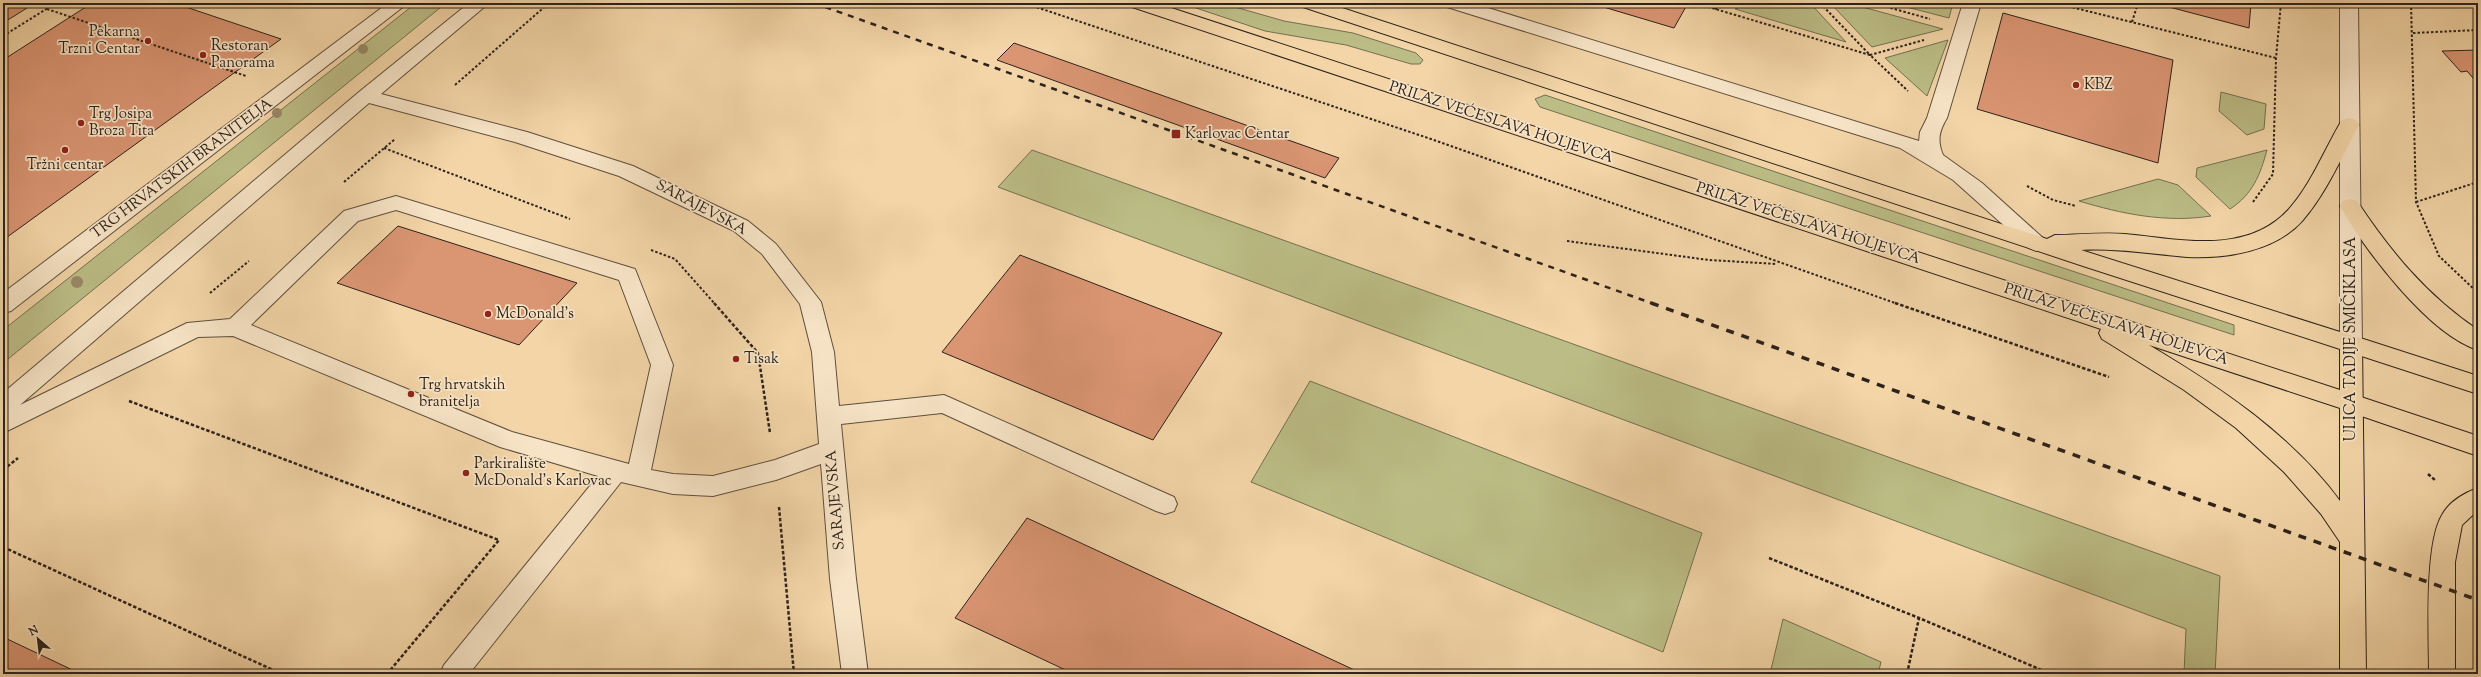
<svg xmlns="http://www.w3.org/2000/svg" width="2481" height="677" font-family="'Sorts Mill Goudy',serif">
<style>
.green{fill:#bcbd86;stroke:#747050}
.building{fill:#da9573;stroke:#2d221b}
.lines{fill:none;stroke-linecap:round;stroke-linejoin:round}
.minor-casing{stroke:#5e4f3e;stroke-width:2}
.major-casing{stroke:#2d221b;stroke-width:2}
.highway-casing{stroke:#2d221b;stroke-width:2}
.path-far1{stroke:#2d221b;stroke-width:2;stroke-dasharray:2.5 2;stroke-linecap:butt}
.path{stroke:#2d221b;stroke-width:2.5;stroke-dasharray:3.5 2;stroke-linecap:butt}
.minor{fill:#f7e4c6;fill-rule:evenodd}
.major{fill:#f3d5a7;fill-rule:evenodd}
.highway{fill:#f3d5a7;fill-rule:evenodd}
.rail-far1{stroke:#2d221b;stroke-width:2.5;stroke-dasharray:6 6;stroke-linecap:butt}
.rail{stroke:#2d221b;stroke-width:3.5;stroke-dasharray:8 8;stroke-linecap:butt}
.tree{fill:#9a8869}
.poi-dot{fill:#8f2418;stroke:#f7e4c6;stroke-width:1.5}
.labels{text-anchor:middle;dominant-baseline:central;stroke-width:3.5;stroke-linejoin:round;paint-order:stroke}
.poi-label{font-size:15px;fill:#2d221b;stroke:#f7e4c6;text-anchor:start}
.street-label{font-size:15px;fill:#2d221b;stroke:#f7e4c6}
</style>
<rect width="100%" height="100%" fill="#f3d5a7"/>
<filter id="stains"><feTurbulence type="fractalNoise" baseFrequency=".005" numOctaves="4"/><feColorMatrix values="0 0 0 0 .2 0 0 0 0 .09 0 0 0 0 .02 0 0 0 .5 -.17"/></filter>
<radialGradient id="worn" r=".72"><stop offset=".6" stop-color="#630" stop-opacity="0"/><stop offset="1" stop-color="#630" stop-opacity=".3"/></radialGradient>
<path class="green" d="M416,3H446L3,363V330Z
M1181,3H1221L1284,21L1353,33L1416,53L1423,60L1420,64H1411L1346,45L1265,31Z
M1755,3H1810L1846,42L1735,9Z
M1830,3H1848L1943,29L1872,47Z
M1891,3H1953L1949,18Z
M1948,40L1927,96L1885,58Z
M2221,92L2266,104L2264,129L2247,135L2219,111Z
M1545,95L2234,325V335L1540,107L1535,99Z
M1032,150L2220,576L2215,674H2184L2186,629L998,187Z
M2267,150C2260,175 2253,194 2230,209L2196,177L2197,168Z
M2158,179L2178,185L2211,216C2166,223 2122,214 2079,201Z
M1310,381L1702,533L1663,652L1251,482Z
M1783,619L1881,662L1878,674H1770Z"/>
<path class="building" d="M3,3H35L3,23Z
M92,3H174L281,39L3,240V60Z
M1590,3H1688L1674,28Z
M2169,3H2251L2249,28L2169,7Z
M2003,13L2173,60L2158,163L1977,109Z
M1014,43L1339,158L1325,178L997,60Z
M2478,50V84L2467,71L2461,72L2442,51Z
M398,226L577,283L519,345L337,283Z
M1020,255L1222,333L1153,440L942,352Z
M1027,518L1363,674H1074L955,618Z
M3,637L81,674H3Z"/>
<g class="lines">
<defs>
<path id="minor" d="M388,3H408L11,311L3,313V293Z
M469,3H489L381,94L527,132L633,166L748,221L776,244L821,302L834,352L839,406L944,395L1174,497L1177,504L1174,511L1165,514L1156,511L942,413L841,424L856,579L868,674H842L830,579L821,464L776,480L713,496L673,494L621,482L469,674H440L444,665L598,476L500,447L233,336L198,337L3,433V393L359,92ZM369,103L515,142L619,176L734,231L762,254L800,304L812,352L819,444L775,460L713,476L673,474L651,470L673,365L635,269L396,196L344,211L230,319L187,323L20,405ZM396,210L619,280L651,365L629,464L512,432L251,325L358,221Z
M1444,3H1472L1919,141L1920,132L1927,118L1963,3H1981L1947,118C1939,131 1937,141 1943,155L1982,183L2043,238L2046,243L2043,248L2036,251L2029,248L1953,180L1900,148L1447,7Z
M2340,3H2358L2362,344L2359,350L2351,353L2343,350L2340,344Z"/>
<path id="major" d="M1129,3H1156L2340,390V349L2083,266L1303,7L1300,3H1327L2047,239L2055,235C2078,235 2102,232 2125,234C2179,239 2247,256 2289,209C2312,183 2324,150 2342,120L2349,118L2356,120L2359,125C2342,156 2327,192 2303,220C2276,251 2227,259 2187,257C2151,254 2117,248 2081,250L2359,338L2362,344L2366,674H2340V542L2321,514L2284,472L2236,428L2184,390L2102,339L2099,333L2101,329L1132,7ZM2149,345L2340,408V501C2292,435 2218,386 2149,345Z
M2478,488V510L2462,525L2455,562V674H2429C2429,637 2424,545 2442,515C2449,502 2464,493 2478,488Z"/>
<path id="highway" d="M2350,199L2357,201C2390,251 2427,296 2478,330V350C2428,334 2365,250 2340,206L2343,201Z
M2351,335L2478,376V394L2343,350L2340,344L2343,338Z
M2352,394L2478,436V456L2344,410L2341,403L2344,396Z"/>
</defs>
<use href="#minor" class="minor-casing"/>
<use href="#major" class="major-casing"/>
<use href="#highway" class="highway-casing"/>
<path class="path-far1" d="M1024,3L1431,139L1898,304
M1695,3L1870,55L1908,91
M1820,3L1870,55L1924,40
M1873,3L1930,19
M2055,3L2276,58
M2411,3L2416,202L2439,256L2478,293
M47,9L246,76
M1715,9L1733,3
M1715,9L1718,3
M2132,22L2138,3
M2413,33L2478,30
M3,36L56,3
M455,85L549,3
M384,148L570,219
M344,182L395,139
M2027,186L2053,200L2076,206
M2253,202L2273,174L2276,58L2281,3
M2416,202L2478,182
M1567,241L1709,260L1777,264
M651,250L675,259L715,304
M210,293L249,261"/>
<path class="path" d="M714,303L758,353L770,433
M1895,303L2109,377
M129,401L499,540L387,674
M3,470L18,458
M2428,474L2436,481
M779,507L794,674
M3,547L282,674
M1769,558L1919,618
M1907,674L1919,618L2051,674"/>
<use href="#minor" class="minor"/>
<use href="#major" class="major"/>
<use href="#highway" class="highway"/>
<path class="rail-far1" d="M814,3L1654,304"/>
<path class="rail" d="M1651,303L2478,600"/>
</g>
<g class="tree">
<circle cx="363" cy="49" r="5"/>
<circle cx="277" cy="113" r="5"/>
<circle cx="77" cy="282" r="6"/>
</g>
<g class="poi-dot">
<circle cx="148" cy="41" r="4"/>
<circle cx="203" cy="55" r="4"/>
<circle cx="2076" cy="85" r="4"/>
<circle cx="81" cy="123" r="4"/>
<rect x="1171" y="129" width="10" height="10" rx="2"/>
<circle cx="65" cy="150" r="4"/>
<circle cx="488" cy="314" r="4"/>
<circle cx="736" cy="359" r="4"/>
<circle cx="411" cy="394" r="4"/>
<circle cx="466" cy="473" r="4"/>
</g>
<g class="labels">
<g class="poi-label">
<text x="140" y="32" text-anchor="end">Pekarna<tspan x="140" dy="17">Trzni Centar</tspan></text>
<text x="211" y="46">Restoran<tspan x="211" dy="17">Panorama</tspan></text>
<text x="2084" y="85">KBZ</text>
<text x="89" y="114">Trg Josipa<tspan x="89" dy="17">Broza Tita</tspan></text>
<text x="1185" y="134">Karlovac Centar</text>
<text x="65" y="165" text-anchor="middle">Tržni centar</text>
<text x="496" y="314">McDonald's</text>
<text x="744" y="359">Tisak</text>
<text x="419" y="385">Trg hrvatskih<tspan x="419" dy="17">branitelja</tspan></text>
<text x="474" y="464">Parkiralište<tspan x="474" dy="17">McDonald's Karlovac</tspan></text>
</g>
<g class="street-label">
<text transform="translate(1501 123) rotate(18)">PRILAZ VEĆESLAVA HOLJEVCA</text>
<text transform="translate(182 169) rotate(-37)">TRG HRVATSKIH BRANITELJA</text>
<text transform="translate(701 208) rotate(28)">SARAJEVSKA</text>
<text transform="translate(1808 224) rotate(18)">PRILAZ VEĆESLAVA HOLJEVCA</text>
<text transform="translate(2116 325) rotate(18)">PRILAZ VEĆESLAVA HOLJEVCA</text>
<text transform="translate(2351 339) rotate(-90)">ULICA TADIJE SMIČIKLASA</text>
<text transform="translate(836 500) rotate(-95)">SARAJEVSKA</text>
</g>
</g>
<rect width="2481" height="677" fill="none" stroke="#f3d5a7" stroke-width="16"/>
<rect x="4" y="4" width="2473" height="669" fill="none" stroke="#2d221b" stroke-width="2"/>
<rect x="8" y="8" width="2465" height="661" fill="none" stroke="#2d221b"/>
<g transform="translate(38 639) rotate(332)" stroke="#f7e4c6" stroke-width="3" paint-order="stroke">
<path d="M0-3L7 15L0 10L-7 15Z" fill="#2d221b"/>
<text y="-6" font-size="11" font-weight="bold" text-anchor="middle" fill="#2d221b">N</text>
</g>
<rect width="100%" height="100%" filter="url(#stains)"/>
<rect width="100%" height="100%" fill="url(#worn)"/>
</svg>
